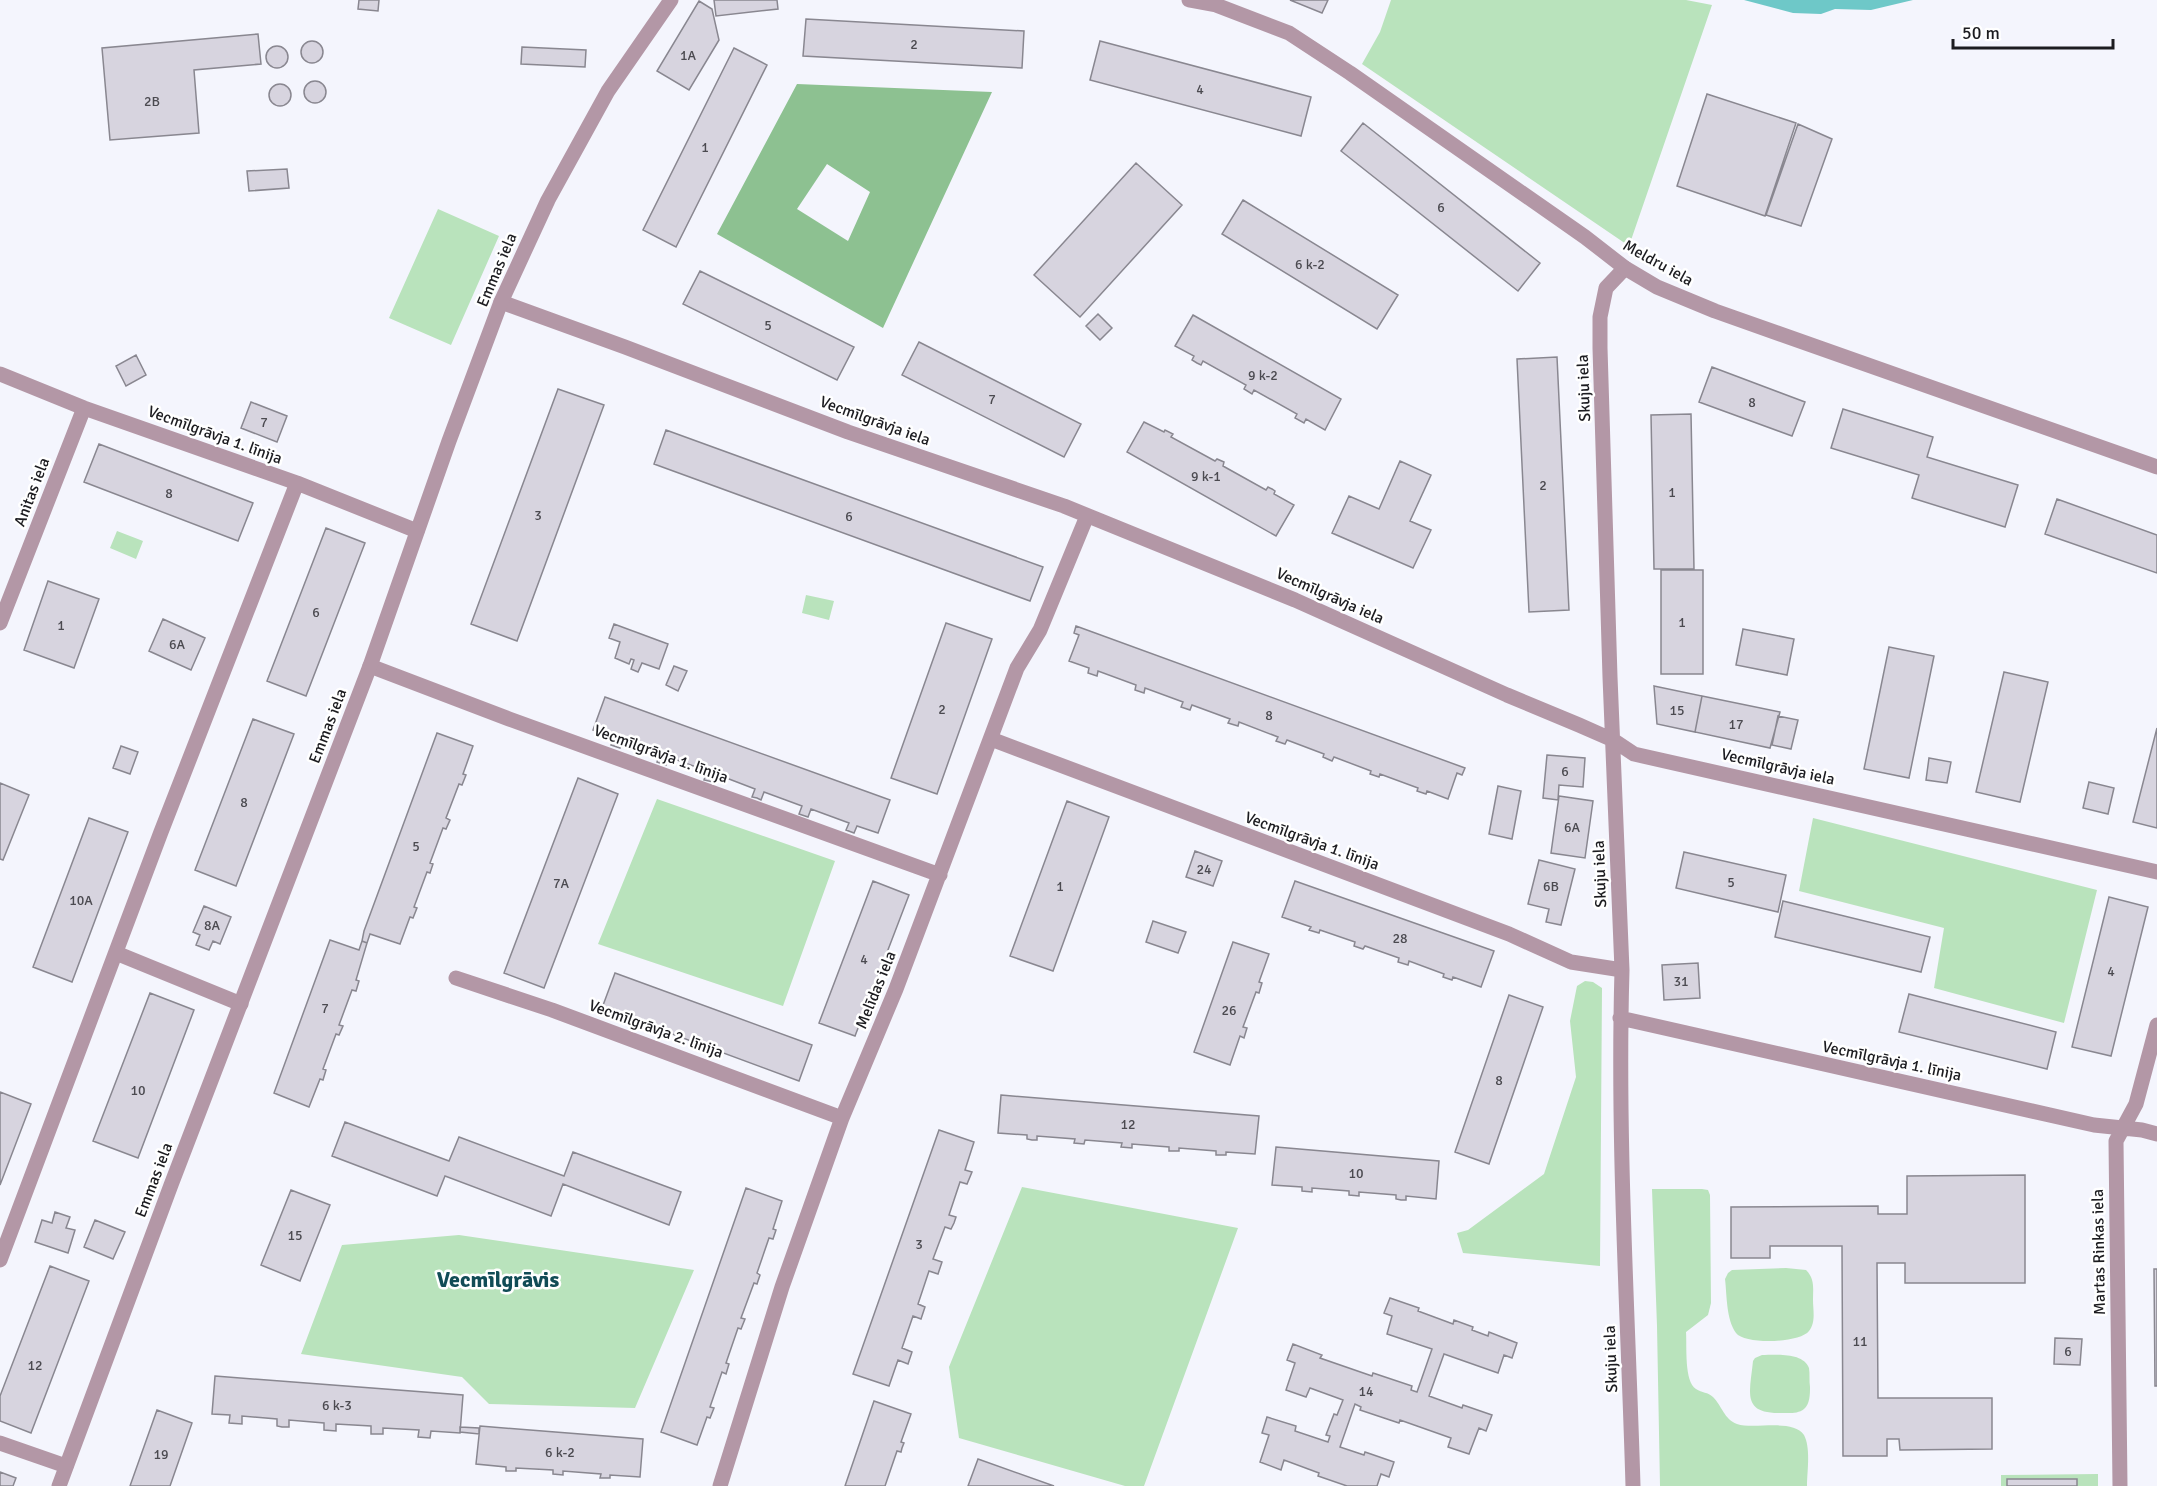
<svg xmlns="http://www.w3.org/2000/svg" width="2157" height="1486" font-family="Signika,sans-serif">
<style>
.green{fill:#b9e3bc}
.forest{fill:#8dc191;fill-rule:evenodd}
.water{fill:#6ec8c8}
.building{fill:#d7d4df;stroke:#898790;stroke-width:1.5}
.lines{fill:none;stroke-linecap:round;stroke-linejoin:round}
.minor{stroke:#b397a6;stroke-width:15}
.tertiary{stroke:#b397a6;stroke-width:15}
.labels{text-anchor:middle;dominant-baseline:central;stroke-width:5;stroke-linejoin:round;paint-order:stroke}
.number-label{font-size:14px;fill:#4b4a50}
.street-label{font-size:16px;fill:#1c1c20;stroke:#fff}
.district-label{font-size:22px;font-weight:bold;fill:#114c56;stroke:#fff}
</style>
<rect width="100%" height="100%" fill="#f4f5fd"/>
<path class="green" d="M1391,0H1686L1712,5L1629,246L1362,64L1380,32Z
M438,209L499,236L451,345L389,318Z
M117,531L143,541L136,559L110,548Z
M806,595L834,601L829,620L802,613Z
M657,799L835,861L783,1006L598,944Z
M1813,818L2097,890L2064,1023L1934,988L1944,928L1799,891Z
M1585,981L1593,982L1602,988L1600,1266L1463,1253L1457,1233L1468,1230L1544,1174L1576,1077L1570,1021L1577,986Z
M1022,1187L1238,1228L1144,1486H1125L959,1438L949,1367Z
M1652,1189H1702L1708,1190L1710,1195L1711,1303L1708,1315L1686,1332C1687,1346 1684,1382 1696,1389C1702,1393 1708,1392 1713,1397C1722,1406 1724,1419 1737,1424C1754,1430 1793,1418 1804,1435C1811,1448 1807,1472 1807,1486H1660L1657,1326Z
M459,1235L694,1270L635,1408L489,1404L462,1377L301,1354L342,1245Z
M1786,1268L1806,1270C1815,1279 1813,1288 1813,1300C1813,1310 1816,1322 1809,1331C1800,1343 1745,1345 1736,1333C1726,1319 1727,1295 1725,1279L1728,1273L1732,1270Z
M1762,1355C1775,1355 1803,1352 1809,1368C1810,1374 1809,1381 1810,1387C1810,1394 1810,1404 1804,1409C1798,1414 1789,1413 1781,1413C1741,1414 1750,1392 1753,1361L1755,1358Z
M2098,1474V1486H2001V1475Z"/>
<path class="forest" d="M797,84L992,92L883,328L717,234ZM827,164L870,192L848,241L797,209Z"/>
<path class="water" d="M1744,0H1913L1871,10L1835,9L1821,14L1793,13Z"/>
<path class="building" d="M359,0H379L378,11L358,9Z
M714,0H777L778,9L716,16Z
M1290,0H1328L1322,13Z
M699,1L712,9L719,40L689,90L657,71Z
M806,19L1024,31L1022,68L803,56Z
M258,34L261,64L194,70L199,133L110,140L102,48Z
M1100,41L1311,97L1301,136L1090,80Z
M301 52a11 11 0 1 1 22 0a11 11 0 1 1-22 0Z
M266 57a11 11 0 1 1 22 0a11 11 0 1 1-22 0Z
M522,47L586,50L585,67L521,64Z
M734,48L767,65L676,247L643,230Z
M304 92a11 11 0 1 1 22 0a11 11 0 1 1-22 0Z
M269 95a11 11 0 1 1 22 0a11 11 0 1 1-22 0Z
M1707,94L1796,123L1765,216L1677,186Z
M1363,123L1540,263L1518,291L1341,151Z
M1798,124L1832,139L1801,226L1766,215Z
M1136,163L1182,205L1080,317L1034,275Z
M287,169L289,188L249,191L247,171Z
M1243,200L1398,295L1377,329L1222,234Z
M700,271L854,347L837,380L683,304Z
M1098,314L1112,328L1100,340L1086,326Z
M1193,315L1341,399L1325,430L1306,419L1304,423L1295,418L1297,414L1254,390L1252,394L1244,389L1246,385L1203,361L1201,365L1197,363L1192,360L1194,356L1175,346Z
M919,342L1081,424L1064,457L902,375Z
M136,355L146,375L126,386L116,366Z
M1557,357L1569,610L1529,612L1517,359Z
M1712,367L1805,402L1792,436L1699,402Z
M558,389L604,405L517,641L471,624Z
M251,402L287,416L277,442L241,428Z
M1843,409L1933,437L1927,457L2018,485L2005,527L1912,498L1919,475L1831,448Z
M1691,414L1694,569H1654L1651,415Z
M1144,422L1164,432L1165,430L1173,434L1171,437L1215,461L1217,459L1224,462L1223,466L1266,490L1268,487L1272,489L1275,491L1274,494L1294,505L1276,536L1127,452Z
M666,430L1043,567L1030,601L654,464Z
M99,444L253,503L238,541L84,482Z
M1400,461L1431,475L1410,521L1431,530L1413,568L1332,533L1349,496L1379,509Z
M2057,499L2157,535V573L2045,534Z
M326,528L365,543L306,696L267,681Z
M1661,570H1703V674H1661Z
M48,581L99,599L74,668L24,650Z
M163,619L205,638L191,670L149,651Z
M946,623L992,639L937,794L891,778Z
M614,624L668,644L659,669L642,663L638,672L631,669L634,660L631,659L629,664L615,658L620,642L609,638Z
M1076,626L1465,768L1462,775L1457,773L1448,799L1427,791L1426,794L1417,791L1418,788L1380,774L1379,777L1370,774L1371,771L1334,757L1332,761L1323,757L1324,754L1287,740L1285,744L1276,741L1278,737L1239,722L1238,726L1228,723L1230,719L1192,705L1190,710L1181,707L1183,702L1145,688L1144,693L1135,690L1136,685L1098,671L1097,676L1088,673L1089,668L1069,661L1079,635L1074,633Z
M1743,629L1794,639L1787,675L1736,665Z
M1889,647L1934,656L1909,778L1864,769Z
M674,666L687,671L678,691L666,685Z
M2004,672L2048,682L2020,802L1976,792Z
M1654,686L1702,696L1695,732L1657,724Z
M1702,696L1780,712L1770,748L1695,732Z
M605,697L890,800L878,833L857,826L854,833L846,830L849,823L811,809L808,817L799,814L802,806L764,792L761,800L757,798L752,797L755,789L716,774L713,782L704,780L707,771L669,757L666,765L657,762L660,754L623,740L620,748L611,745L614,737L593,730Z
M1778,716L1798,720L1791,749L1772,745Z
M253,719L294,734L236,886L195,870Z
M2157,728V828L2133,822Z
M437,733L473,746L463,774L466,775L462,785L459,784L446,818L450,820L446,829L443,828L430,863L433,864L430,873L427,872L414,907L417,908L413,918L410,917L400,944L370,934L367,943L362,941L364,931Z
M121,746L138,752L130,774L113,768Z
M1547,755L1585,758L1583,787L1559,785L1558,800L1543,798Z
M1929,758L1951,762L1947,783L1926,780Z
M578,778L618,794L544,988L504,973Z
M2089,782L2114,788L2108,814L2083,808Z
M0,783L29,795L3,860L0,859Z
M1498,786L1521,791L1512,839L1489,834Z
M1559,796L1593,801L1585,858L1551,853Z
M1067,801L1109,817L1053,971L1010,956Z
M89,818L128,832L72,982L33,967Z
M1195,851L1222,861L1213,886L1186,877Z
M1684,852L1786,875L1778,912L1676,888Z
M1539,860L1575,869L1561,925L1546,922L1549,909L1528,904Z
M873,881L909,895L855,1036L819,1023Z
M1295,881L1494,951L1481,987L1453,977L1452,980L1443,977L1444,974L1409,961L1408,965L1398,962L1399,958L1365,946L1363,949L1354,946L1355,942L1320,930L1319,933L1309,930L1311,927L1282,917Z
M2109,897L2148,907L2111,1056L2072,1047Z
M1783,901L1930,937L1921,972L1775,937Z
M204,906L231,917L220,944L213,941L209,950L196,945L200,935L193,932Z
M1153,921L1186,932L1178,953L1146,942Z
M330,940L359,950L362,941L367,943L356,980L359,981L356,991L352,990L339,1025L343,1026L339,1035L336,1034L323,1069L326,1070L323,1080L320,1079L309,1107L274,1093Z
M1233,942L1269,954L1259,982L1262,983L1259,993L1256,992L1243,1027L1247,1028L1244,1038L1240,1036L1230,1065L1194,1052Z
M1698,963L1700,998L1664,1000L1662,965Z
M615,973L812,1045L799,1081L602,1008Z
M150,993L194,1010L138,1158L93,1141Z
M1909,994L2056,1032L2047,1069L1899,1032Z
M1509,995L1543,1007L1489,1164L1455,1152Z
M0,1092L31,1104L0,1185Z
M1001,1095L1259,1116L1255,1154L1226,1152V1155H1216V1151L1179,1148V1151H1169V1147L1132,1144V1148L1121,1147L1122,1143L1085,1140L1084,1144L1074,1143L1075,1139L1037,1136V1140H1032L1027,1139V1135L998,1133Z
M345,1122L449,1161L459,1137L564,1176L573,1152L681,1192L669,1225L563,1184L551,1216L445,1176L437,1196L332,1156Z
M939,1130L974,1142L965,1170L972,1172L967,1184L960,1182L949,1215L956,1217L954,1223L951,1229L945,1227L933,1259L942,1262L938,1274L929,1271L918,1304L925,1307L921,1319L913,1316L902,1348L912,1352L908,1364L898,1360L889,1386L853,1374Z
M1276,1147L1439,1161L1436,1199L1406,1196V1200H1401L1396,1199V1195L1359,1192V1196L1349,1195V1191L1312,1188V1192L1302,1191V1187L1272,1185Z
M2025,1175V1283H1905V1263H1877L1878,1398H1992V1449L1900,1450L1899,1439H1887V1456H1843L1842,1246H1770V1258H1731V1207L1878,1206V1214H1907V1176Z
M746,1188L782,1201L773,1229L776,1230L773,1239L769,1238L757,1273L760,1275L757,1284L754,1283L741,1318L745,1319L741,1329L738,1328L726,1363L729,1364L726,1374L722,1372L710,1407L714,1408L710,1418L707,1417L697,1445L661,1432Z
M291,1190L330,1205L300,1281L261,1265Z
M55,1212L70,1217L66,1228L75,1230L68,1253L35,1242L42,1220L52,1223Z
M95,1220L125,1232L113,1259L84,1247Z
M50,1266L89,1281L31,1433L0,1421V1396Z
M2154,1269H2157V1386H2155Z
M1390,1298L1419,1308L1418,1311L1453,1324L1454,1320L1473,1327L1472,1330L1488,1336L1489,1332L1517,1343L1512,1358L1504,1355L1498,1373L1444,1354L1429,1396L1462,1408L1463,1405L1492,1415L1486,1431L1479,1428L1469,1454L1448,1447L1451,1438L1400,1420L1399,1423L1360,1410L1361,1407L1355,1404L1340,1447L1364,1455L1365,1452L1394,1462L1389,1477L1381,1474L1377,1486H1347L1318,1476L1319,1473L1284,1460L1281,1470L1260,1462L1269,1435L1262,1433L1267,1417L1296,1426L1295,1431L1328,1442L1330,1436L1326,1435L1334,1414L1337,1415L1343,1400L1310,1388L1306,1397L1286,1390L1295,1363L1287,1360L1293,1344L1322,1355L1320,1358L1372,1376L1373,1373L1412,1386L1411,1390L1417,1392L1432,1349L1387,1334L1392,1316L1384,1313Z
M2055,1338L2082,1339L2080,1365L2054,1364Z
M215,1376L463,1395L460,1433L431,1431L430,1438L418,1437L419,1430L383,1428V1434H371V1426L336,1424V1431L324,1430V1423L289,1420V1427H282L277,1426V1419L242,1416V1424L229,1423L230,1415L212,1414Z
M874,1401L911,1414L901,1442L904,1443L902,1448L901,1452L897,1451L885,1486H845Z
M157,1410L192,1423L170,1486H130Z
M480,1426L643,1439L640,1477L610,1475V1478H600L601,1474L563,1471V1475L553,1474V1470L516,1468V1471H506V1467L476,1464Z
M460,1427L479,1428V1434L460,1432Z
M978,1459L1054,1486H968Z
M0,1472L16,1478L13,1486H0Z
M2007,1479H2077V1486H2007Z"/>
<g class="lines">
<path class="minor" d="M1625,268L1606,288L1600,317V348L1610,677L1622,970C1617,1142 1628,1314 1633,1486
M501,302L625,347L848,432L1064,506L1295,600L1507,695L1579,725L1613,740L1634,754L2157,872
M0,374L84,408L297,483L417,531
M0,623L84,408
M370,666L509,719L940,875
M991,739L1509,934L1571,962L1622,970
M116,953L241,1004
M456,978L552,1010L842,1118
M1620,1018L2094,1125L2142,1130L2157,1134
M0,1260L161,832L297,483
M0,1443L66,1466
M720,1486L782,1287L842,1118L896,989L1017,668L1040,630L1087,516
M2120,1486L2116,1141L2136,1104L2157,1025"/>
<path class="tertiary" d="M1189,0L1216,5L1289,33L1350,73L1585,237L1625,268L1657,287L1715,311L2157,467
M59,1486L171,1185L370,666L449,441L501,302L548,200L608,91L671,0"/>
</g>
<g class="labels">
<g class="number-label">
<text x="914" y="44">2</text>
<text x="688" y="55">1A</text>
<text x="1200" y="89">4</text>
<text x="152" y="101">2B</text>
<text x="705" y="147">1</text>
<text x="1441" y="207">6</text>
<text x="1310" y="264">6 k-2</text>
<text x="768" y="325">5</text>
<text x="1263" y="375">9 k-2</text>
<text x="992" y="399">7</text>
<text x="1752" y="402">8</text>
<text x="264" y="422">7</text>
<text x="1206" y="476">9 k-1</text>
<text x="1543" y="485">2</text>
<text x="1672" y="492">1</text>
<text x="169" y="493">8</text>
<text x="538" y="515">3</text>
<text x="849" y="516">6</text>
<text x="316" y="612">6</text>
<text x="1682" y="622">1</text>
<text x="61" y="625">1</text>
<text x="177" y="644">6A</text>
<text x="942" y="709">2</text>
<text x="1677" y="710">15</text>
<text x="1269" y="715">8</text>
<text x="1736" y="724">17</text>
<text x="1565" y="771">6</text>
<text x="244" y="802">8</text>
<text x="1572" y="827">6A</text>
<text x="416" y="846">5</text>
<text x="1204" y="869">24</text>
<text x="1731" y="882">5</text>
<text x="561" y="883">7A</text>
<text x="1060" y="886">1</text>
<text x="1551" y="886">6B</text>
<text x="81" y="900">10A</text>
<text x="212" y="925">8A</text>
<text x="1400" y="938">28</text>
<text x="864" y="959">4</text>
<text x="2111" y="971">4</text>
<text x="1681" y="981">31</text>
<text x="325" y="1008">7</text>
<text x="1229" y="1010">26</text>
<text x="1499" y="1080">8</text>
<text x="138" y="1090">10</text>
<text x="1128" y="1124">12</text>
<text x="1356" y="1173">10</text>
<text x="295" y="1235">15</text>
<text x="919" y="1244">3</text>
<text x="1860" y="1341">11</text>
<text x="2068" y="1351">6</text>
<text x="35" y="1365">12</text>
<text x="1366" y="1391">14</text>
<text x="337" y="1405">6 k-3</text>
<text x="560" y="1452">6 k-2</text>
<text x="161" y="1454">19</text>
</g>
<g class="street-label">
<text transform="translate(1658 263) rotate(29)">Meldru iela</text>
<text transform="translate(497 270) rotate(-67)">Emmas iela</text>
<text transform="translate(1584 388) rotate(-92)">Skuju iela</text>
<text transform="translate(875 421) rotate(20)">Vecmīlgrāvja iela</text>
<text transform="translate(215 435) rotate(20)">Vecmīlgrāvja 1. līnija</text>
<text transform="translate(32 492) rotate(-69)">Anitas iela</text>
<text transform="translate(1330 596) rotate(24)">Vecmīlgrāvja iela</text>
<text transform="translate(328 726) rotate(-69)">Emmas iela</text>
<text transform="translate(661 754) rotate(20)">Vecmīlgrāvja 1. līnija</text>
<text transform="translate(1778 767) rotate(13)">Vecmīlgrāvja iela</text>
<text transform="translate(1312 841) rotate(20)">Vecmīlgrāvja 1. līnija</text>
<text transform="translate(1600 874) rotate(-92)">Skuju iela</text>
<text transform="translate(876 990) rotate(-68)">Melīdas iela</text>
<text transform="translate(656 1029) rotate(20)">Vecmīlgrāvja 2. līnija</text>
<text transform="translate(1892 1061) rotate(12)">Vecmīlgrāvja 1. līnija</text>
<text transform="translate(154 1180) rotate(-69)">Emmas iela</text>
<text transform="translate(2099 1252) rotate(-91)">Martas Rinkas iela</text>
<text transform="translate(1611 1359) rotate(-92)">Skuju iela</text>
</g>
<g class="district-label">
<text x="498" y="1279">Vecmīlgrāvis</text>
</g>
</g>
<path d="M1953 39v9h160v-9" fill="none" stroke="#1c1c20" stroke-width="3"/>
<text x="1962" y="39" font-size="18" fill="#1c1c20" stroke="#ffffff" stroke-width="4.5" paint-order="stroke">50 m</text>
</svg>
